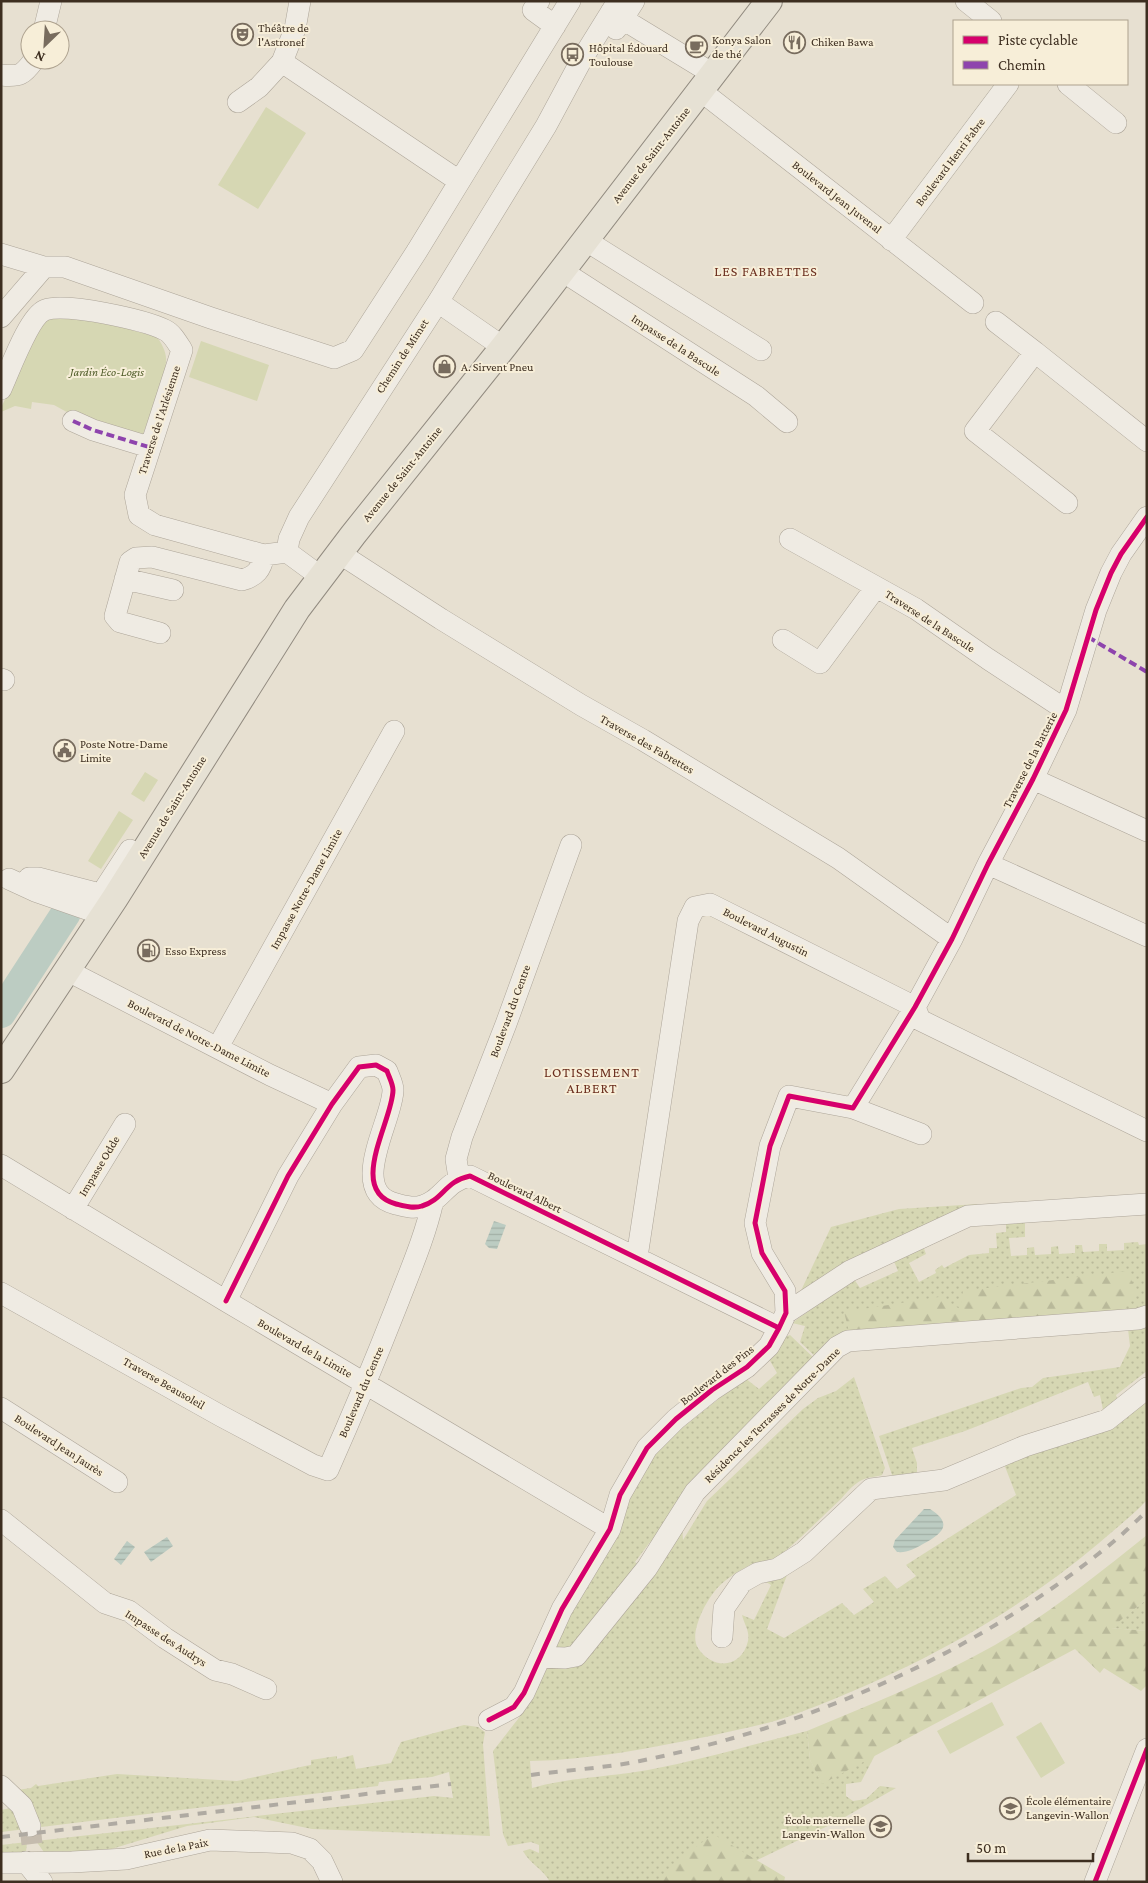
<svg xmlns="http://www.w3.org/2000/svg" width="1148" height="1883" font-family="'Crimson Pro',serif">
<style>
.grass{fill:url(#grass-dots)}
.forest{fill:url(#forest-firs)}
.garden{fill:#d6d7b3}
.water{fill:url(#water-rules)}
.lines{fill:none;stroke-linecap:round;stroke-linejoin:round}
.river{stroke:#bcccc2;stroke-width:30}
.minor-tunnel{stroke:#c5bcae;stroke-width:21;stroke-dasharray:21 11;stroke-linecap:butt}
.minor-casing{stroke:#ada599;stroke-width:22}
.major-casing{stroke:#928b80;stroke-width:28}
.minor{stroke:#efebe3;stroke-width:21}
.major{stroke:#e6e1d4;stroke-width:26}
.rail{stroke:#afaaa2;stroke-width:4;stroke-dasharray:9 9;stroke-linecap:butt}
.quiet{stroke:#8e44ad;stroke-width:4;stroke-dasharray:8 4;stroke-linecap:butt}
.cycleway-casing{stroke:#f7eed8;stroke-width:8}
.cycleway{stroke:#d6006c;stroke-width:5}
.labels{text-anchor:middle;dominant-baseline:central;stroke-width:4;stroke-linejoin:round;paint-order:stroke}
.poi-label{font-size:12px;fill:#3d2e20;stroke:#f7eed8;text-anchor:start}
.street-label{font-size:12px;fill:#3d2e20;stroke:#f7eed8}
.park-label{font-size:12px;font-style:italic;fill:#4d5a26;stroke:#f7eed8}
.neighbourhood-label{font-size:14px;letter-spacing:1px;fill:#6b2e1e;stroke:#f7eed8}
</style>
<defs>
<pattern id="grass-dots" width="8" height="8" patternUnits="userSpaceOnUse" patternTransform="scale(1.25)"><rect width="8" height="8" fill="#d6d7b3"/><path d="M2 2h.1M6 6h.1" fill="none" stroke="#b9b99a" stroke-width="1.8" stroke-linecap="round"/></pattern>
<pattern id="forest-firs" width="22" height="20" patternUnits="userSpaceOnUse" patternTransform="scale(1.25)"><rect width="22" height="20" fill="#d6d7b3"/><path d="M5 1l3.5 6h-7zM16 11l3.5 6h-7z" fill="#b9b99a"/></pattern>
<pattern id="water-rules" width="6" height="5" patternUnits="userSpaceOnUse" patternTransform="scale(1.25)"><rect width="6" height="5" fill="#bcccc2"/><path d="M0 2.5h6" fill="none" stroke="#a2b0a6"/></pattern>
</defs>
<rect width="100%" height="100%" fill="#e7e0d1"/>
<path class="grass" d="M978,1204L972,1208L797,1299L831,1227L899,1209Z
M1025,1220V1237L1009,1238L1011,1256L1027,1255V1248L1034,1247L1035,1255L1051,1254V1247L1058,1246L1059,1254L1075,1253V1245H1082L1083,1252L1099,1251V1244H1107V1251L1124,1250V1243L1138,1242L1139,1245L1147,1244V1310L849,1331L818,1359L800,1342L805,1326L792,1323L854,1279L860,1288L898,1271L893,1259L923,1246L926,1254L909,1263L919,1282L936,1273L935,1270L942,1265L944,1268L969,1255L989,1253V1248H997L996,1233L1006,1232V1221Z
M1147,1327V1371L1116,1395L1118,1402L1103,1410L1100,1395L1094,1397L1088,1382L965,1431L912,1448L917,1463V1475H892L879,1436L1021,1388L1032,1387L1043,1378L1120,1367L1130,1346L1128,1329Z
M790,1335L816,1360L662,1536L650,1542L635,1562L640,1566L577,1647L558,1648L554,1642L632,1493L662,1444L745,1378L759,1389L777,1373L769,1359L785,1337Z
M854,1377L885,1468L882,1475C876,1477 866,1477 860,1481C853,1485 846,1493 841,1499C820,1518 801,1539 779,1556C771,1563 760,1561 750,1565C738,1571 722,1581 714,1592C704,1605 689,1634 698,1648C713,1671 742,1668 748,1641C750,1631 744,1624 742,1615L754,1620L771,1585L761,1579L787,1575L767,1629L784,1638L842,1603L854,1615L874,1602L863,1589L885,1576L897,1589L916,1576L906,1565L1016,1495L1004,1464L1147,1399V1500C1132,1516 1115,1529 1099,1543C1008,1620 902,1675 790,1716C765,1725 736,1730 710,1736C650,1748 591,1760 530,1761L532,1788C570,1777 610,1777 648,1770C702,1760 754,1744 807,1731L810,1760L822,1783L875,1755L861,1782L846,1784V1796L853,1801L866,1799L880,1786L896,1788L838,1821L722,1877L720,1882H550C544,1870 529,1863 523,1851L530,1849L539,1853V1845L531,1842L508,1846L503,1834L493,1751L529,1705L542,1671L556,1666L682,1527L683,1540L707,1501L803,1409L818,1398L836,1391Z
M1147,1599V1631L1110,1628Z
M464,1725L478,1727L485,1732L483,1744L490,1836L312,1829L254,1817L187,1826L95,1854L46,1855L36,1841L434,1796L453,1798L449,1772L432,1777L379,1782L378,1786L33,1828L17,1790L31,1788L36,1784L38,1786L117,1774L237,1781L305,1766L311,1765V1760L337,1756V1759L353,1755L356,1769L391,1763L401,1742Z
M11,1808L26,1829L1,1832V1810Z
M27,1842L26,1852L1,1854V1845Z"/>
<path class="forest" d="M1127,1271L1137,1292L1121,1313L849,1331L844,1312L939,1297L960,1309L963,1291Z
M1147,1535V1599L1111,1628L1147,1631V1685L1141,1691L1104,1668L1100,1673L1075,1649L822,1784L810,1760L807,1731C871,1704 935,1679 995,1645C1049,1614 1098,1574 1147,1535Z
M713,1834L785,1877L784,1882H660L683,1857Z"/>
<path class="garden" d="M266,107L306,133L258,209L218,185Z
M66,312L157,337C162,344 167,353 166,362C165,384 149,416 142,437L74,416L54,405L32,402L31,409L15,406L1,412V408L34,336L50,316Z
M201,341L269,365L257,401L189,377Z
M145,772L158,780L144,802L131,794Z
M119,811L133,820L101,869L88,861Z
M992,1702L1004,1725L950,1754L937,1731Z
M1041,1722L1065,1763L1041,1778L1016,1737Z"/>
<path class="water" d="M494,1221L506,1225L497,1249L489,1248L485,1244Z
M924,1509H930C954,1524 942,1534 923,1544C914,1549 907,1553 897,1552L893,1547L895,1540Z
M167,1537L173,1546L151,1562L144,1552Z
M127,1541L135,1547L121,1565L114,1559Z"/>
<g class="lines">
<path class="river" d="M1,1013L66,913"/>
<path class="minor-tunnel" d="M30,1826L32,1844"/>
<defs>
<path id="minor" d="M300,1L295,29L282,62L459,181
M539,1L533,10L555,26
M966,1L991,21
M611,12L713,74
M616,29L634,1
M44,30L51,1
M1,75C20,77 23,75 34,60
M1068,84L1116,123
M701,91L973,303
M238,102L259,87L282,62
M585,240L761,350
M891,240L1008,84
M1,254L44,267
M562,271L756,396L787,422
M438,302L503,347
M1,317L44,267H65L211,318L334,358L353,350L417,251L570,1
M996,322L1035,352L975,431L1067,503
M1035,352L1147,441
M1,389C9,372 29,316 45,310C65,302 145,320 165,330C172,333 178,344 182,350L135,495L139,515L155,525L264,555L287,552
M73,421L93,430L149,447
M790,539L916,609L988,659L1066,710
M339,553L441,619L581,705L643,740L838,858L952,939
M321,577L287,552L289,539L299,517L438,302L546,126L582,59L618,1
M125,579L173,590
M160,633L120,622L115,616L130,562L136,558L152,557L242,580C256,576 261,570 264,555
M783,640L820,663L876,587
M1,679L4,680
M1033,779L1147,831
M988,864L1147,936
M29,878H38L115,898
M9,879L35,891L104,915L102,893L130,850
M68,971L270,1075L332,1104
M218,1047L394,731
M853,1108L921,1134
M1,1165L226,1301L610,1529
M459,1178L456,1159L462,1137L506,1024L571,845
M73,1209L125,1124
M637,1257L688,921L695,907L710,904L724,911L915,1007L920,1020L1147,1131
M1,1293L221,1416L313,1465L328,1470C352,1416 375,1361 397,1305C410,1271 425,1237 433,1201
M226,1301L288,1176L332,1104L359,1067L376,1065L387,1071C389,1077 393,1084 393,1090C393,1120 346,1191 396,1204C404,1206 413,1209 422,1206C443,1200 445,1181 470,1176L779,1328
M786,1313L850,1271L968,1216L1147,1204
M1,1408L117,1482
M1,1520L105,1603L129,1611L165,1638L215,1670L232,1674L266,1689
M722,1637L724,1608L742,1582L758,1573L777,1569L804,1552L871,1489L944,1480L1025,1446L1107,1420L1147,1388
M541,1657L565,1658L576,1656L647,1568L695,1492L837,1347L848,1341L1138,1319L1147,1316
M489,1720L514,1707L524,1693L562,1609L610,1529L620,1495L647,1448L676,1419L712,1390L747,1367L769,1346L779,1328L786,1313L785,1291L762,1253L755,1223L770,1146L789,1096L853,1108L915,1007L952,939L988,864L1033,779L1066,710L1096,610L1111,573L1121,554L1147,517
M1,1786L22,1806L30,1826
M26,1862L42,1882
M1,1863L72,1862L126,1859L210,1840L292,1843L310,1849L322,1861L332,1882
M1095,1882L1147,1749"/>
<path id="major" d="M1,1070L115,898L297,609L353,535L505,345L769,1"/>
</defs>
<use href="#minor" class="minor-casing"/>
<use href="#major" class="major-casing"/>
<use href="#minor" class="minor"/>
<use href="#major" class="major"/>
<path class="rail" d="M531,1775C567,1770 605,1768 640,1761C810,1726 972,1656 1107,1547C1121,1536 1134,1523 1147,1511
M1,1837L451,1784"/>
<path class="quiet" d="M73,421L93,430L149,447
M1088,637L1147,672"/>
<defs>
<path id="cycleway" d="M226,1301L288,1176L332,1104L359,1067L376,1065L387,1071C389,1077 393,1084 393,1090C393,1120 346,1191 396,1204C404,1206 413,1209 422,1206C443,1200 445,1181 470,1176L779,1328
M489,1720L514,1707L524,1693L562,1609L610,1529L620,1495L647,1448L676,1419L712,1390L747,1367L769,1346L779,1328L786,1313L785,1291L762,1253L755,1223L770,1146L789,1096L853,1108L915,1007L952,939L988,864L1033,779L1066,710L1096,610L1111,573L1121,554L1147,517
M1095,1882L1147,1749"/>
</defs>
<use href="#cycleway" class="cycleway-casing"/>
<use href="#cycleway" class="cycleway"/>
</g>
<defs>
<symbol id="theatre-ring" viewBox="-11 -11 22 22"><circle r="9.5" fill="#f7eed8" stroke="#786c5e" stroke-width="1.5"/><path d="M-5-5.5Q0-4 5-5.5V0Q5 5 0 6Q-5 5-5 0ZM-3.3-2.5H-1v1.5H-3.3ZM1-2.5H3.3v1.5H1ZM-2.8 1Q0 5.5 2.8 1Z" fill="#786c5e"/></symbol>
<symbol id="restaurant-ring" viewBox="-11 -11 22 22"><circle r="9.5" fill="#f7eed8" stroke="#786c5e" stroke-width="1.5"/><path d="M-5-6h1v4h1v-4h1v4h1v-4h1v5L-1.5 .5V6h-2V.5L-5-1ZM5-6V6H3V1.5H1.5Q1.5-4 5-6Z" fill="#786c5e"/></symbol>
<symbol id="cafe-ring" viewBox="-11 -11 22 22"><circle r="9.5" fill="#f7eed8" stroke="#786c5e" stroke-width="1.5"/><path d="M-5.5-4.5H6V0H3Q3 3.5 0 3.5H-2.5Q-5.5 3.5-5.5 0ZM3-3.2v2h1.7v-2ZM-6 4.5H4V6H-6Z" fill="#786c5e"/></symbol>
<symbol id="bus-ring" viewBox="-11 -11 22 22"><circle r="9.5" fill="#f7eed8" stroke="#786c5e" stroke-width="1.5"/><path d="M-5-6H5V4H4V6H2V4H-2V6H-4V4H-5ZM-3.5-4V0h7V-4ZM-3.5 1.2v1.5H-2V1.2ZM2 1.2v1.5H3.5V1.2Z" fill="#786c5e"/></symbol>
<symbol id="shop-ring" viewBox="-11 -11 22 22"><circle r="9.5" fill="#f7eed8" stroke="#786c5e" stroke-width="1.5"/><path d="M-5-2.5h2.3a2.7 3.5 0 0 1 5.4 0H5L5.5 6h-11ZM-1.5-2.5h3a1.5 2.3 0 0 0-3 0Z" fill="#786c5e"/></symbol>
<symbol id="civic-ring" viewBox="-11 -11 22 22"><circle r="9.5" fill="#f7eed8" stroke="#786c5e" stroke-width="1.5"/><path d="M-.6-6.5H3V-4.5H.6V-3L4-1V1h2V6H-6V1h2V-1L-.6-3ZM-1.2 2.5V6h2.4V2.5Z" fill="#786c5e"/></symbol>
<symbol id="fuel-ring" viewBox="-11 -11 22 22"><circle r="9.5" fill="#f7eed8" stroke="#786c5e" stroke-width="1.5"/><path d="M-5.5-6h7V0h2V4h1.3V-2.5L3-4.5l.8-.8L6-3V5H2.5V1h-1V6h-7ZM-4.2-4.7v3.2H.2V-4.7Z" fill="#786c5e"/></symbol>
<symbol id="school-ring" viewBox="-11 -11 22 22"><circle r="9.5" fill="#f7eed8" stroke="#786c5e" stroke-width="1.5"/><path d="M0-5L7-2L0 1L-7-2ZM-4 1L0 2.5L4 1V4Q0 6-4 4Z" fill="#786c5e"/></symbol>
</defs>
<g fill-rule="evenodd">
<use href="#theatre-ring" x="230" y="22" width="25" height="25"/>
<use href="#restaurant-ring" x="782" y="30" width="25" height="25"/>
<use href="#cafe-ring" x="684" y="34" width="25" height="25"/>
<use href="#bus-ring" x="560" y="42" width="25" height="25"/>
<use href="#shop-ring" x="432" y="354" width="25" height="25"/>
<use href="#civic-ring" x="52" y="738" width="25" height="25"/>
<use href="#fuel-ring" x="136" y="938" width="25" height="25"/>
<use href="#school-ring" x="998" y="1796" width="25" height="25"/>
<use href="#school-ring" x="868" y="1814" width="25" height="25"/>
</g>
<g class="labels">
<g class="poi-label">
<text x="258" y="28">Théâtre de<tspan x="258" dy="14">l'Astronef</tspan></text>
<text x="712" y="40">Konya Salon<tspan x="712" dy="14">de thé</tspan></text>
<text x="811" y="42">Chiken Bawa</text>
<text x="589" y="48">Hôpital Édouard<tspan x="589" dy="14">Toulouse</tspan></text>
<text x="461" y="367">A. Sirvent Pneu</text>
<text x="80" y="744">Poste Notre-Dame<tspan x="80" dy="14">Limite</tspan></text>
<text x="165" y="951">Esso Express</text>
<text x="1026" y="1801">École élémentaire<tspan x="1026" dy="14">Langevin-Wallon</tspan></text>
<text x="865" y="1820" text-anchor="end">École maternelle<tspan x="865" dy="14">Langevin-Wallon</tspan></text>
</g>
<g class="street-label">
<text transform="translate(651 155) rotate(-52)">Avenue de Saint-Antoine</text>
<text transform="translate(950 162) rotate(-53)">Boulevard Henri Fabre</text>
<text transform="translate(837 197) rotate(38)">Boulevard Jean Juvenal</text>
<text transform="translate(676 345) rotate(33)">Impasse de la Bascule</text>
<text transform="translate(402 356) rotate(-57)">Chemin de Mimet</text>
<text transform="translate(159 420) rotate(-72)">Traverse de l'Arlésienne</text>
<text transform="translate(402 474) rotate(-51)">Avenue de Saint-Antoine</text>
<text transform="translate(930 621) rotate(33)">Traverse de la Bascule</text>
<text transform="translate(647 744) rotate(30)">Traverse des Fabrettes</text>
<text transform="translate(1030 760) rotate(-63)">Traverse de la Batterie</text>
<text transform="translate(172 807) rotate(-58)">Avenue de Saint-Antoine</text>
<text transform="translate(306 889) rotate(-61)">Impasse Notre-Dame Limite</text>
<text transform="translate(766 932) rotate(27)">Boulevard Augustin</text>
<text transform="translate(510 1011) rotate(-70)">Boulevard du Centre</text>
<text transform="translate(199 1038) rotate(27)">Boulevard de Notre-Dame Limite</text>
<text transform="translate(99 1166) rotate(-59)">Impasse Odde</text>
<text transform="translate(525 1192) rotate(26)">Boulevard Albert</text>
<text transform="translate(305 1348) rotate(30)">Boulevard de la Limite</text>
<text transform="translate(717 1375) rotate(-38)">Boulevard des Pins</text>
<text transform="translate(164 1383) rotate(30)">Traverse Beausoleil</text>
<text transform="translate(361 1392) rotate(-67)">Boulevard du Centre</text>
<text transform="translate(772 1415) rotate(-45)">Résidence les Terrasses de Notre-Dame</text>
<text transform="translate(59 1445) rotate(33)">Boulevard Jean Jaurès</text>
<text transform="translate(166 1638) rotate(33)">Impasse des Audrys</text>
<text transform="translate(176 1848) rotate(-11)">Rue de la Paix</text>
</g>
<g class="park-label">
<text x="107" y="372">Jardin Éco-Logis</text>
</g>
<g class="neighbourhood-label">
<text x="766" y="271">LES FABRETTES</text>
<text x="592" y="1072">LOTISSEMENT<tspan x="592" dy="16">ALBERT</tspan></text>
</g>
</g>
<rect width="1148" height="1883" fill="none" stroke="#3d2e20" stroke-width="5"/>
<rect x="953" y="20" width="175" height="65" fill="#f7eed8" stroke="#ada18e"/>
<rect x="963" y="36" width="25" height="8" fill="#d6006c" stroke="#ada18e"/>
<text x="998" y="45" font-size="15" fill="#3d2e20">Piste cyclable</text>
<rect x="963" y="61" width="25" height="8" fill="#8e44ad" stroke="#ada18e"/>
<text x="998" y="70" font-size="15" fill="#3d2e20">Chemin</text>
<g transform="translate(45 45) rotate(205)"><circle r="24" fill="#f7eed8" stroke="#ada18e"/>
<path d="M0-4L9 19L0 12L-9 19Z" fill="#786c5e"/>
<text y="-8" font-size="14" font-weight="bold" text-anchor="middle" fill="#3d2e20">N</text>
</g>
<path d="M968 1853v8h125v-8" fill="none" stroke="#3d2e20" stroke-width="2.5"/>
<text x="976" y="1853" font-size="15" fill="#3d2e20" stroke="#f7eed8" stroke-width="4" paint-order="stroke">50 m</text>
</svg>
